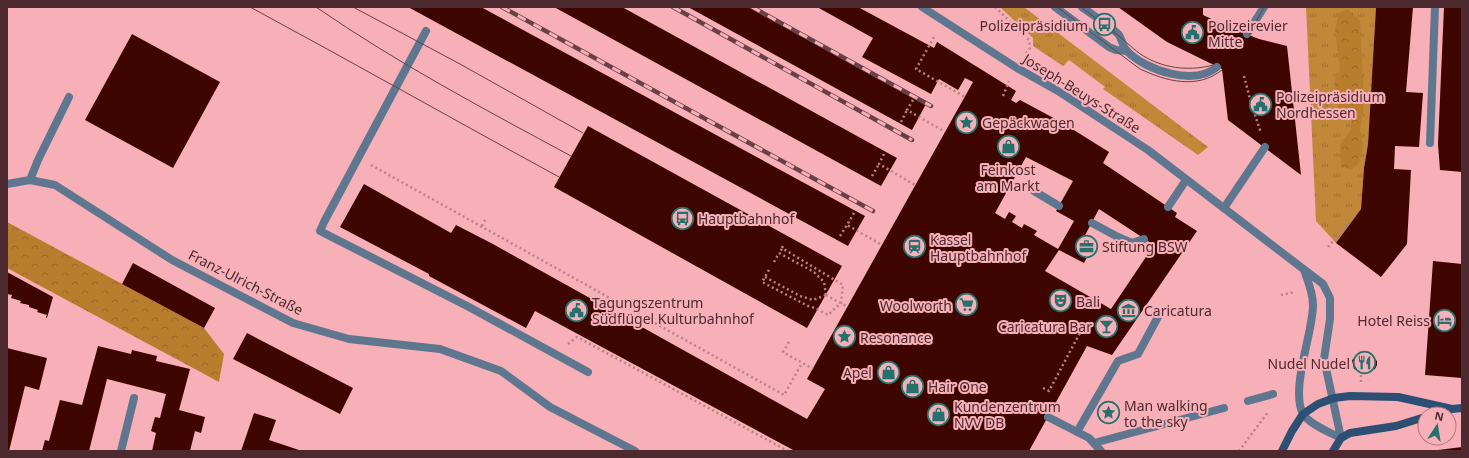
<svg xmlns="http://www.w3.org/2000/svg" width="1469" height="458" font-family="'Noto Sans',sans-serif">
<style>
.grass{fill:url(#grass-tufts)}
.forest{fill:url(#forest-crowns)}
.building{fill:#3f0501;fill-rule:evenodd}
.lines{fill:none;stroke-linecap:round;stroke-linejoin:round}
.path{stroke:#ba8086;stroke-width:2.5;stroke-dasharray:2 3;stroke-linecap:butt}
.service{stroke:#5f768f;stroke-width:8}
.pedestrian{stroke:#5f768f;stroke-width:8}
.minor{stroke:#5f768f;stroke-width:8}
.secondary{stroke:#2d4f73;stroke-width:8}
.tram{stroke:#694046;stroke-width:1}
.rail-casing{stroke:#694046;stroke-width:4.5}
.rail{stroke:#f7b0b8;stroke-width:3;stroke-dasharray:9;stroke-linecap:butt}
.labels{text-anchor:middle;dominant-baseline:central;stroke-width:4;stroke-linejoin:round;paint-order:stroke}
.poi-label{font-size:14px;fill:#4d2a2f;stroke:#f7b0b8;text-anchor:start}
.street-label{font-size:14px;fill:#4d2a2f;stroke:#f7b0b8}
</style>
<defs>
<pattern id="grass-tufts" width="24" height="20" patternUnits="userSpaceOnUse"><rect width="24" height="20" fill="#c2883a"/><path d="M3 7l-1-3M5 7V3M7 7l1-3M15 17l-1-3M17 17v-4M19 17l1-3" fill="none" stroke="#a06f31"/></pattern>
<pattern id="forest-crowns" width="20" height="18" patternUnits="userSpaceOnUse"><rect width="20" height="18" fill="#b87e2e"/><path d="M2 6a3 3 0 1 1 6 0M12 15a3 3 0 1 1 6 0" fill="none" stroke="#986728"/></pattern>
</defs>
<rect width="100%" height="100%" fill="#f7b0b8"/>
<path class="grass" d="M1000,7H1024L1208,147L1198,155L1103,89L1105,87L1069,60L1063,66L1033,46V38Z
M1306,7H1376L1368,144L1364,168L1361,209L1336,243L1316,221Z"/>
<path class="forest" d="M1348,9L1360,20L1364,101L1360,131L1363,145L1359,163L1351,170L1341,167L1340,144L1351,130L1352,115L1339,107L1334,82L1340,69L1335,30L1339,13Z
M7,222L204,328L224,354L219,382L7,268Z"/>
<path class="building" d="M408,7H481L865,216L848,246Z
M554,7H622L897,158L881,186Z
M688,7H748L926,104L912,130Z
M817,7H858L934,48L937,42L1016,91L1011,100L1016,103L1020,100L1061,122L1109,152L1103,163L1177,213L1175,217L1197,231L1112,355L1087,346L1029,451H795L535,311L526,328L429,276V274L340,227L364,184L451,233L456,225L491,243L807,419L825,389L807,379L973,82L965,78L958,90L939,79L931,94L862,57L873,38ZM1026,157L1073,181L1056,211L1074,221L1058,249L1034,235L1037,231L1024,224L1022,228L1012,222L1016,216L1009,212L1005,219L995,213ZM1099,209L1154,245L1111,309L1045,271L1059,250L1084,263L1094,244L1083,239Z
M1118,7H1203V15L1231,28L1259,39L1287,46L1301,175L1228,120L1222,69L1167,42Z
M1376,7H1413L1406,92L1423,93L1419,147L1395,146L1394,169L1411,170L1407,244L1381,277L1336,243L1361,209L1364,168L1368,144Z
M1444,7H1462V172L1440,170L1438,144Z
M132,34L220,82L173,168L85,120Z
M588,126L842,266L807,328L554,187Z
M1433,261L1462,264V378L1425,375Z
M133,263L215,308L204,328L122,284Z
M7,272L53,297L47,318L46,317L47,315L37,312L38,310L29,307V305L20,303L21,301L11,298L12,295L7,294Z
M247,333L353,388L340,414L233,359Z
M98,346L131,354L132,350L157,356L156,361L190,369L179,410L205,417L201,433L195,431L190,451H152L156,433L151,431L155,417L160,418L166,394L107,379L89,451H42L45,440L49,441L60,400L82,405Z
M7,348L47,358L39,390L25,386L9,451H7Z
M1362,356L1365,358L1368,357L1374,358L1377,361V365L1375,369L1369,371L1365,369L1357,370L1354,369L1352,360L1356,357Z
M254,413L276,420L269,440L302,451H241Z
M1462,447V451H1438V450Z"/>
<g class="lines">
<path class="path" d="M995,7L1029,40L1030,48L1025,55
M934,37L916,69L965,97
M1244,76L1251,103L1261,133
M1003,96L1009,81
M913,100L907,110L945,132
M901,122L907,110
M884,154L879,164L915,185
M371,165L784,395L802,363
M872,176L879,164
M854,213L847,225L882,245
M482,226L486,218
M840,236L847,225
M1328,247L1347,224L1349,226
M782,249L779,253L814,272L824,282L826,295
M774,262L779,253
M769,270L762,282L808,306L815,308L828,315L841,303L843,285L782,248L783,246
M765,277L800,296L813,300L826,295
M826,295L848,307
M1281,295L1295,292
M789,342L783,352L813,369
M568,344L577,337L788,451
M1361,382V374
M1043,388L1049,391L1082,329
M793,451V450
M1239,451L1268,412"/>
<path class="service" d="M1055,7L1109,47L1116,50L1127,51
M1082,7C1091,14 1112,27 1119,35C1122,40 1123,47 1127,51C1146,71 1195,86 1217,67
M426,31L324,222L320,231L469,307L588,372
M1247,34L1264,7
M1430,143L1435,7
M30,180L38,160L69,97
M1034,191L1059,206
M1168,207L1186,180
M1224,208L1265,147
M1092,223L1118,237L1132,243L1144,239"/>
<path class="pedestrian" d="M1248,401L1273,394
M1048,417L1089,438L1101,451
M1077,432L1118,361L1138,354L1159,315
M1094,443L1224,408"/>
<path class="minor" d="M922,7L1017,68L1058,91L1148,150L1323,284L1330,298V319L1324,359L1341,438
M7,184L30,180L55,185L172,260L293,323L349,339L440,349L501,371L550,407L635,451
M1304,270C1308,281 1313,293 1313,305C1313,333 1290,389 1303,414C1309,424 1331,433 1341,438
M121,451L134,398"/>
<path class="secondary" d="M1435,414L1452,409L1462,408
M1282,451L1292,431L1303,414L1318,404L1334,398L1350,396L1398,397L1452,409
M1333,451L1341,438L1350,433L1396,426L1425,417"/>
<path class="tram" d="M250,7C354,63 456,121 559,177
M316,7C397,63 484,109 571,156
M353,7L460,64L583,133
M1057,7L1140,69C1166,81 1197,90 1222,70
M1081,7C1094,17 1107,27 1120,37C1129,44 1137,53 1147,58C1167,69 1192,71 1213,65
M1249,35L1264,7"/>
<defs>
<path id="rail" d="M502,7L873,211
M673,7L912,140
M752,7L931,106"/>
</defs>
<use href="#rail" class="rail-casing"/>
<use href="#rail" class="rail"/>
</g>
<defs>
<symbol id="bus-ring" viewBox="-11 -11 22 22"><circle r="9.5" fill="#f7b0b8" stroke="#26706d" stroke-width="1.5"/><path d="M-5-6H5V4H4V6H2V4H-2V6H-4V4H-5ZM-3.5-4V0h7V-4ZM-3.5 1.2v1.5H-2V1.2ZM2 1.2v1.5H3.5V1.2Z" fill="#26706d"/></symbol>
<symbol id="civic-ring" viewBox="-11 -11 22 22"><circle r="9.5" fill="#f7b0b8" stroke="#26706d" stroke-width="1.5"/><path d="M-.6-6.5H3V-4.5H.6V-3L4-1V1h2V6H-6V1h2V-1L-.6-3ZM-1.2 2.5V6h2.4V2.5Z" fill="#26706d"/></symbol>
<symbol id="sight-ring" viewBox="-11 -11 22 22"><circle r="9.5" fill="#f7b0b8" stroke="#26706d" stroke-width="1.5"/><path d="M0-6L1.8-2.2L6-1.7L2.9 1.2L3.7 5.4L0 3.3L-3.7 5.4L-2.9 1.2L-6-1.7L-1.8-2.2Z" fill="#26706d"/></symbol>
<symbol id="shop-ring" viewBox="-11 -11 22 22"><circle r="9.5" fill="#f7b0b8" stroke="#26706d" stroke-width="1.5"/><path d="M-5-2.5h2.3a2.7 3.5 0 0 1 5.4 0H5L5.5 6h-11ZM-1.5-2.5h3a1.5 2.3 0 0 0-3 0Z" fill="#26706d"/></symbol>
<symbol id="office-ring" viewBox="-11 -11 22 22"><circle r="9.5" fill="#f7b0b8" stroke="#26706d" stroke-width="1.5"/><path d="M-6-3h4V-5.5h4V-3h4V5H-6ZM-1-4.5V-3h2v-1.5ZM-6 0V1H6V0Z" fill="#26706d"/></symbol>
<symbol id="station-ring" viewBox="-11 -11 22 22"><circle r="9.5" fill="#f7b0b8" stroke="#26706d" stroke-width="1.5"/><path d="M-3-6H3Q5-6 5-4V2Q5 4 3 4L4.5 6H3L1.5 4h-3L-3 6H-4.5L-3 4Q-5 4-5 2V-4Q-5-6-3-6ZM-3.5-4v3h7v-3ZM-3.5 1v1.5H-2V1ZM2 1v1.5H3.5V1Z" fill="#26706d"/></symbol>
<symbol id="theatre-ring" viewBox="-11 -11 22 22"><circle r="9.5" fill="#f7b0b8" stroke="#26706d" stroke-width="1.5"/><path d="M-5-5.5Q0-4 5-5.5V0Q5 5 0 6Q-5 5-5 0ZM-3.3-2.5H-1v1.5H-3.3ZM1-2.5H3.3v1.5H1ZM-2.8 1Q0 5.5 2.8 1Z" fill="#26706d"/></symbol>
<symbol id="supermarket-ring" viewBox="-11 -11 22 22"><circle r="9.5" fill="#f7b0b8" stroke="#26706d" stroke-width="1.5"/><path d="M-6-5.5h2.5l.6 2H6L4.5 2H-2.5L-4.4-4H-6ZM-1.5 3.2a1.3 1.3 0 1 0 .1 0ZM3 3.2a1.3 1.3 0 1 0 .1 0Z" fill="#26706d"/></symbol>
<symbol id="museum-ring" viewBox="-11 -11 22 22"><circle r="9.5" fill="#f7b0b8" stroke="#26706d" stroke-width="1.5"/><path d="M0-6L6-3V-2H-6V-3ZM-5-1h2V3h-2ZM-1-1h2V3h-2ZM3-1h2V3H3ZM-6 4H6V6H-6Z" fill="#26706d"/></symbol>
<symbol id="hotel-ring" viewBox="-11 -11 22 22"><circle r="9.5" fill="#f7b0b8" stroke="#26706d" stroke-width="1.5"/><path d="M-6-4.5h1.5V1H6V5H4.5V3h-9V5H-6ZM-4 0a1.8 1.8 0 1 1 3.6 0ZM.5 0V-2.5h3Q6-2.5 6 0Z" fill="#26706d"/></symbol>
<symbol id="bar-ring" viewBox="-11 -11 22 22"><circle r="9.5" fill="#f7b0b8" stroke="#26706d" stroke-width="1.5"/><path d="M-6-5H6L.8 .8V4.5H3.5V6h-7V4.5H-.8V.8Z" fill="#26706d"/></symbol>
<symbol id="restaurant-ring" viewBox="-11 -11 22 22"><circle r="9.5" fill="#f7b0b8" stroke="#26706d" stroke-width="1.5"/><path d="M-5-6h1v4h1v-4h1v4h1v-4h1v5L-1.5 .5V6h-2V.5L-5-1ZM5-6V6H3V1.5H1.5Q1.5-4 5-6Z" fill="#26706d"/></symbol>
</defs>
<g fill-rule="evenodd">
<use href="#bus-ring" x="1092" y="12" width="25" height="25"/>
<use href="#civic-ring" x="1180" y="20" width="25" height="25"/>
<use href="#civic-ring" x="1248" y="92" width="25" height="25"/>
<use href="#sight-ring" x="954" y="110" width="25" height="25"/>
<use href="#shop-ring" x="996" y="134" width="25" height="25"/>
<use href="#bus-ring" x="670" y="206" width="25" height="25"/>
<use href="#office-ring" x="1074" y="234" width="25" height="25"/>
<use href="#station-ring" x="902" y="234" width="25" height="25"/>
<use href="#theatre-ring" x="1048" y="288" width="25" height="25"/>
<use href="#supermarket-ring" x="954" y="292" width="25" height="25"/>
<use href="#civic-ring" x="564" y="298" width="25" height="25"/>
<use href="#museum-ring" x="1116" y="298" width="25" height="25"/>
<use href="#hotel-ring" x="1432" y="308" width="25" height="25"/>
<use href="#bar-ring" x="1094" y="314" width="25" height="25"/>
<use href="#sight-ring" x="832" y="324" width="25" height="25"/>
<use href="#restaurant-ring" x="1352" y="350" width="25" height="25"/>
<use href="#shop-ring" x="876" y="360" width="25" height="25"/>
<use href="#shop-ring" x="900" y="374" width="25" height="25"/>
<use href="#sight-ring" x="1096" y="400" width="25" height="25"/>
<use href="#shop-ring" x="926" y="402" width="25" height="25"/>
</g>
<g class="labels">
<g class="poi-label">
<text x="1088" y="25" text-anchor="end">Polizeipräsidium</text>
<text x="1208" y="25">Polizeirevier<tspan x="1208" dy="16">Mitte</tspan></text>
<text x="1276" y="96">Polizeipräsidium<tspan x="1276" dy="16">Nordhessen</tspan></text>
<text x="982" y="122">Gepäckwagen</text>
<text x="1008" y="169" text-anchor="middle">Feinkost<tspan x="1008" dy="16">am Markt</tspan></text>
<text x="698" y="218">Hauptbahnhof</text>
<text x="930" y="239">Kassel<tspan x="930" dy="16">Hauptbahnhof</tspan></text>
<text x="1102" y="246">Stiftung BSW</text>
<text x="1076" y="301">Bali</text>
<text x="592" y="302">Tagungszentrum<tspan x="592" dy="16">Südflügel Kulturbahnhof</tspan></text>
<text x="952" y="305" text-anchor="end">Woolworth</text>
<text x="1144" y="310">Caricatura</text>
<text x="1430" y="320" text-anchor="end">Hotel Reiss</text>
<text x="1092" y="326" text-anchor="end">Caricatura Bar</text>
<text x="860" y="337">Resonance</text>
<text x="1350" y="363" text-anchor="end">Nudel Nudel</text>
<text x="872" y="372" text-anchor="end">Apel</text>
<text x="928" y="386">Hair One</text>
<text x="1124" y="405">Man walking<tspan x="1124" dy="16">to the sky</tspan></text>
<text x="954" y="406">Kundenzentrum<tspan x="954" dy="16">NVV DB</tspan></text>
</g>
<g class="street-label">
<text transform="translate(1082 93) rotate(32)">Joseph-Beuys-Straße</text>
<text transform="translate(246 282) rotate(27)">Franz-Ulrich-Straße</text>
</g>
</g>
<rect width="1469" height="458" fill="none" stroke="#4d2a2f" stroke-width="16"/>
<g transform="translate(1437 426) rotate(12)"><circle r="19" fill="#f7b0b8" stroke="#b37a81"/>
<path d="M0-3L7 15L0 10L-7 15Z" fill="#26706d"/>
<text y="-6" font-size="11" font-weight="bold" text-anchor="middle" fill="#4d2a2f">N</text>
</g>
</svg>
